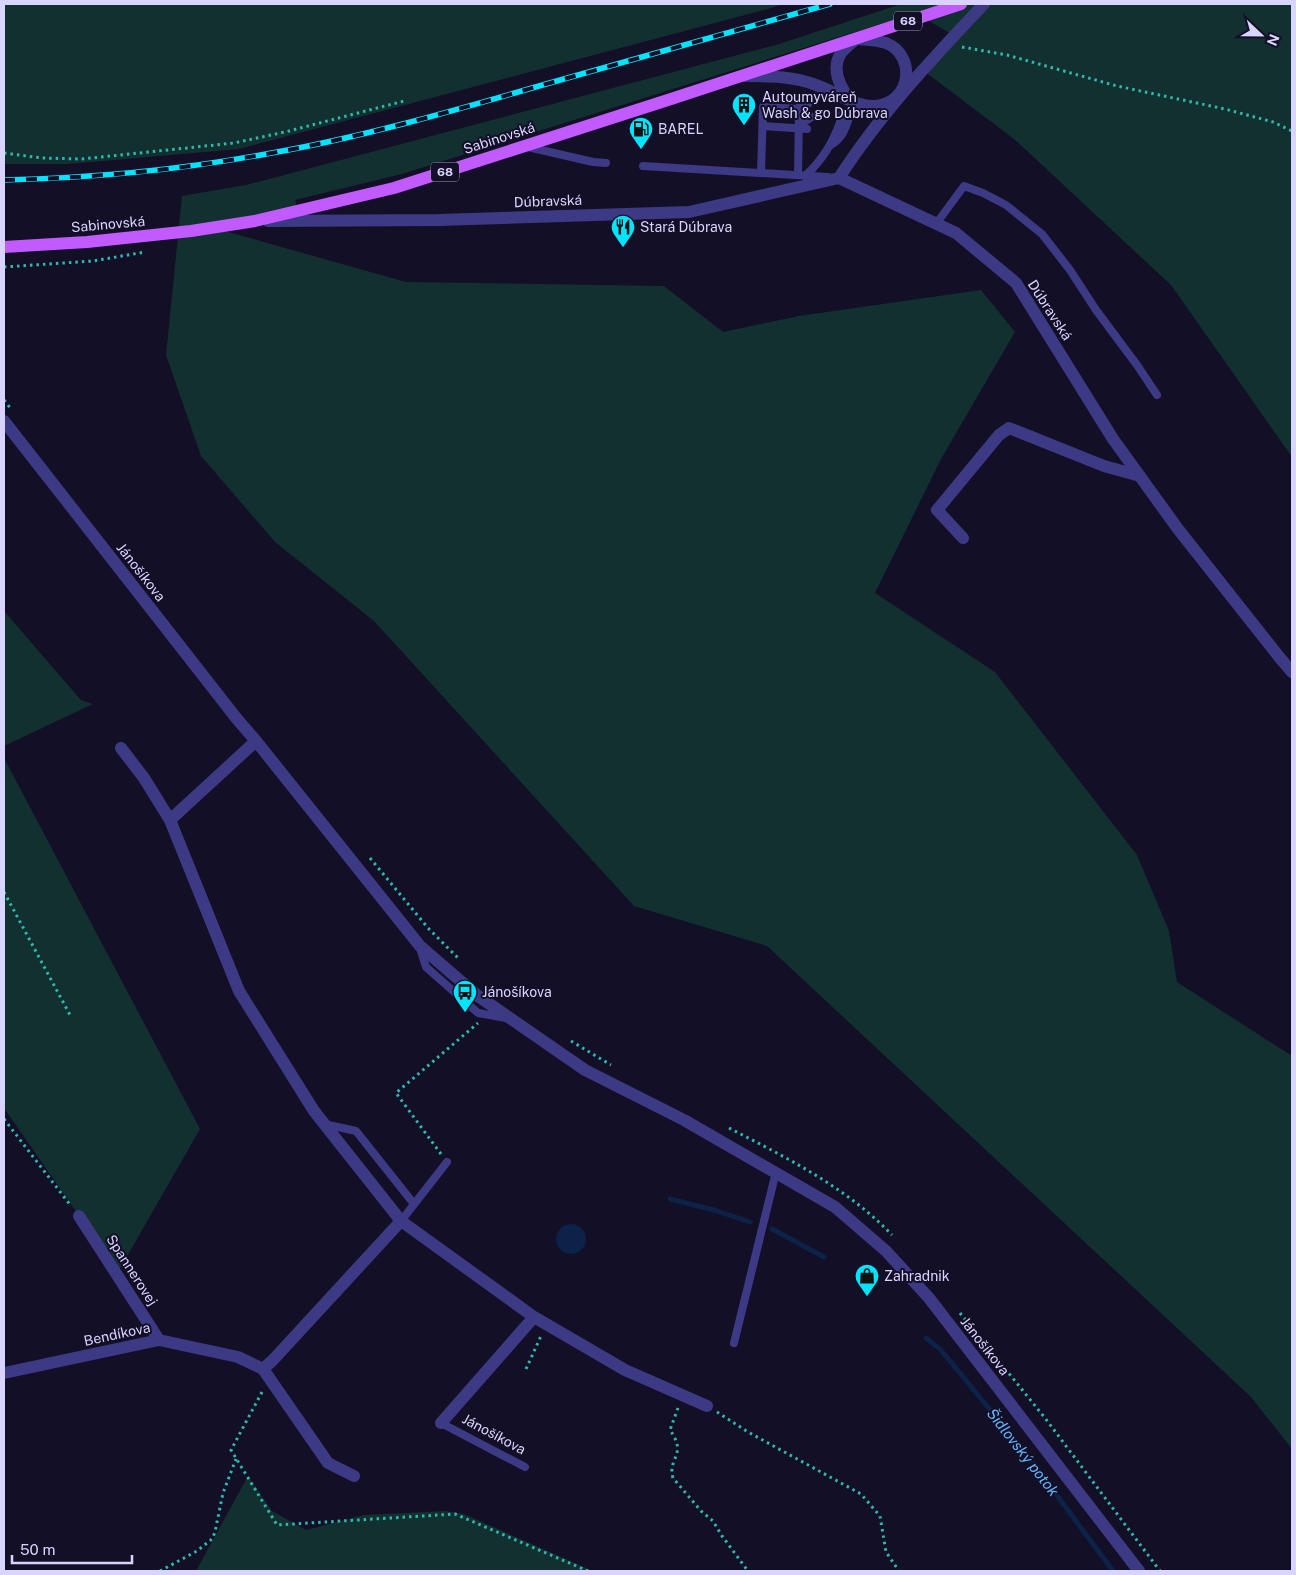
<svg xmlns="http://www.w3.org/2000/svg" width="1296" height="1575" font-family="'Public Sans',sans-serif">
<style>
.green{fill:#12302f}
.water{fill:#0c2248}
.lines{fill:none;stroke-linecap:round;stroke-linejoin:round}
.stream{stroke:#0c2248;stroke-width:5}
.path{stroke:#2fb8b0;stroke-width:3;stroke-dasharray:2.5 4;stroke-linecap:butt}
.lane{stroke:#3d3a85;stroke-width:8}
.street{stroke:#3d3a85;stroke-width:12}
.primary{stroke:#c25bff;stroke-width:12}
.rail-casing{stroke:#00e5ff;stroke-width:5.5}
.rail{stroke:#130f26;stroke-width:4;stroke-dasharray:11;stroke-linecap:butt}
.labels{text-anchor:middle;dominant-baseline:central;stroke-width:4;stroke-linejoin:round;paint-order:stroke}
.shield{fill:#130f26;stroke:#9e99be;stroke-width:1}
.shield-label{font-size:12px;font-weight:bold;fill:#d9d4ff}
.poi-label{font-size:14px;fill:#d9d4ff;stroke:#130f26;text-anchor:start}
.street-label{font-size:14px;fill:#d9d4ff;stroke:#130f26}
.water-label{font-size:15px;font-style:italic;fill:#62b6ff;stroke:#130f26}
</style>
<rect width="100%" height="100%" fill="#130f26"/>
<path class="green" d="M4,4H784L768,9L239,149L69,164H4Z
M901,4H1292V457L1171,285L1014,139L924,71L955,36L915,13L402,174L295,200L297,208L207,226L406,282L664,286L723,332L799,316L981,290L1015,332L941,459L875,593L995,672L1137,855L1169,931L1177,982L1292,1056V1449L1251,1397L767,946L634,906L374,621L275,542L201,456L166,355L182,196L246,185L779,44Z
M4,611L81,700L93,704L4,746Z
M4,758L200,1129L118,1272L4,1108Z
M248,1476L272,1511L306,1530L364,1515L445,1511L464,1514L593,1571H196Z"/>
<path class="water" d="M556 1239a15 15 0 1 1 30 0a15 15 0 1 1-30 0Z"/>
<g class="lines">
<path class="stream" d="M670,1199L714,1210L750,1222
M772,1229L824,1257
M926,1338L940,1349L1021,1447L1113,1571"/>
<path class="path" d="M962,47L1007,55L1117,86L1225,109L1273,122L1292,131
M4,153L42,158L82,159L234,143L285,132L404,101
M4,267L93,261L145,252
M4,400L11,409
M370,858L428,928L458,958
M4,892L70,1015
M571,1041L611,1065
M4,1119L71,1206
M729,1128C787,1158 846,1187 892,1235
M441,1154L396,1093L478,1023
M960,1313L1045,1418L1160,1571
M526,1369L541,1336
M262,1392L231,1450L277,1525L455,1514L588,1571
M678,1408L670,1430C688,1455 667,1458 673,1478L701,1511L713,1521L722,1536L748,1571
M717,1412L748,1432L861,1494L880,1516L886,1552L899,1571
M160,1571L197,1551L212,1539L215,1532L223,1493L236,1459"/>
<path class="lane" d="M799,109L801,102L808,104
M763,126L807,129
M798,126L812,117
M831,145C842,138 845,130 849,118L838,115
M528,147L593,162L606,163
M643,166L828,177
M761,173L763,107L799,109L798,175
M805,176C823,160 835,139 842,116
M936,224L964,186L983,193L1006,205L1042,234L1070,270L1096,310L1137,365L1157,395
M420,948L426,967L478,1013L506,1018
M324,1124L356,1131L414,1204
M401,1221L447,1162
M734,1343L776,1172
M441,1423L525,1467"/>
<path class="street" d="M744,76C768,76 793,76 816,85C834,91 853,106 872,106C911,106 918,56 886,43C876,40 866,40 856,39C851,43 845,48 841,53C831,69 840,87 850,100
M839,178C880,114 932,59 984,4
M268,221L439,220L689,212L839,178L956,233L1016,283L1113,439L1178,529L1280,658L1292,672
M4,421L237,719L256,741L420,946L478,996L585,1070L684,1120L835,1207L886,1251L929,1298L1139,1571
M963,538L937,510L999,435L1009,428L1104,466L1140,476
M256,741L170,820L239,991L314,1111L401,1221L534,1317L625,1370L707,1406
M121,748L144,778L170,820
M79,1216L159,1340
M263,1369L273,1360L401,1221
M4,1373L159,1340L238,1357L263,1369L328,1463L354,1476
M441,1423L534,1317"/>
<path class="primary" d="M4,247L87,242L191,231L255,221L394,188L671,99L961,4"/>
<defs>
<path id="rail" d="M4,180C92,178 180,170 266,154C359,138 449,112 539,86C636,59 733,31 830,4"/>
</defs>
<use href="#rail" class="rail-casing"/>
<use href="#rail" class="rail"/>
</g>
<defs>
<symbol id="building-pin" viewBox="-11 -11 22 30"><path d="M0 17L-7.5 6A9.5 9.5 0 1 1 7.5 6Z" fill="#00e5ff" stroke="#130f26"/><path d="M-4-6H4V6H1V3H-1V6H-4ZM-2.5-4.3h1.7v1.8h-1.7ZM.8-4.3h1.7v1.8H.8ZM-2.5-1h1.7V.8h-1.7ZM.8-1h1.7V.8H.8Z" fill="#111"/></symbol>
<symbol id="fuel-pin" viewBox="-11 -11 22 30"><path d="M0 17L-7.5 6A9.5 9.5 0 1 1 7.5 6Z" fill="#00e5ff" stroke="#130f26"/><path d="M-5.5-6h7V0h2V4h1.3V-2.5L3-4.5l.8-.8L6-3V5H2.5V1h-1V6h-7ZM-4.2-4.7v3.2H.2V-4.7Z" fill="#111"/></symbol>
<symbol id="restaurant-pin" viewBox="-11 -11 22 30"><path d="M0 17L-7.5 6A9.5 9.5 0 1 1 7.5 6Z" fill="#00e5ff" stroke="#130f26"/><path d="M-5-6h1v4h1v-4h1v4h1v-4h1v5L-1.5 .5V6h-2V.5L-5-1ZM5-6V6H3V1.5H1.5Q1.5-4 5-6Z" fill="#111"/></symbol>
<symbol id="bus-pin" viewBox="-11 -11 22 30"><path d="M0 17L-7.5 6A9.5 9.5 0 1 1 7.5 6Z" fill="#00e5ff" stroke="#130f26"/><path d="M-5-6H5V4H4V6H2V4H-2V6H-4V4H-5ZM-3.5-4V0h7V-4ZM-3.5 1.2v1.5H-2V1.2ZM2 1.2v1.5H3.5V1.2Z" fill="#111"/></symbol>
<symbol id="shop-pin" viewBox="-11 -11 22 30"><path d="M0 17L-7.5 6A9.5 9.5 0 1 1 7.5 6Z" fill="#00e5ff" stroke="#130f26"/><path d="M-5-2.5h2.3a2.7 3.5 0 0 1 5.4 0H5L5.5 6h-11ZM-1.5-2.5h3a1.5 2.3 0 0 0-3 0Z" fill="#111"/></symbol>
</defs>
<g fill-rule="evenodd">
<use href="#building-pin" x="730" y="91" width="28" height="38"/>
<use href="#fuel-pin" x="627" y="115" width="28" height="38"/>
<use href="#restaurant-pin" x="609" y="213" width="28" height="38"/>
<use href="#bus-pin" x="451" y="978" width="28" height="38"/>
<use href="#shop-pin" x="853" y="1262" width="28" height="38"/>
</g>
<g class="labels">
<g class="shield">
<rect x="894" y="11.5" width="28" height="19" rx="4"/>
<rect x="431" y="162.5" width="28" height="19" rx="4"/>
</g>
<g class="shield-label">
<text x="908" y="21">68</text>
<text x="445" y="172">68</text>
</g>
<g class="poi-label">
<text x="762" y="97">Autoumyváreň<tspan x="762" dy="16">Wash &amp; go Dúbrava</tspan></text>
<text x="658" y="129">BAREL</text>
<text x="640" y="227">Stará Dúbrava</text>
<text x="482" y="992">Jánošíkova</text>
<text x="884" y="1276">Zahradnik</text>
</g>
<g class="street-label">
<text transform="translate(499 138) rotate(-18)">Sabinovská</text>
<text transform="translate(548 201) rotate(-2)">Dúbravská</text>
<text transform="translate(108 224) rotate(-5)">Sabinovská</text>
<text transform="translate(1050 310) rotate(57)">Dúbravská</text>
<text transform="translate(141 572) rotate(52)">Jánošíkova</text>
<text transform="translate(132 1270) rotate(57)">Spannerovej</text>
<text transform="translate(117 1334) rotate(-12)">Bendíkova</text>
<text transform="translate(985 1346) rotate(52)">Jánošíkova</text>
<text transform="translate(494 1434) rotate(28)">Jánošíkova</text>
</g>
<g class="water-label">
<text transform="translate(1023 1452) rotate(52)">Šidlovský potok</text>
</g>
</g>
<rect width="1296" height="1575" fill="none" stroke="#d9d4ff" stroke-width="10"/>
<g transform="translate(1261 35) rotate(112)" stroke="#130f26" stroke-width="4" paint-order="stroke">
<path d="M0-4L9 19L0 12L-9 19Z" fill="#d9d4ff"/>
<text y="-8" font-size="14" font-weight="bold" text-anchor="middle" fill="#d9d4ff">N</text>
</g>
<path d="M12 1555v8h120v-8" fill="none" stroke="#d9d4ff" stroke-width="2.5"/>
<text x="20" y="1555" font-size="15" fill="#d9d4ff" stroke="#130f26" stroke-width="4" paint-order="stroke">50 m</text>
</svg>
